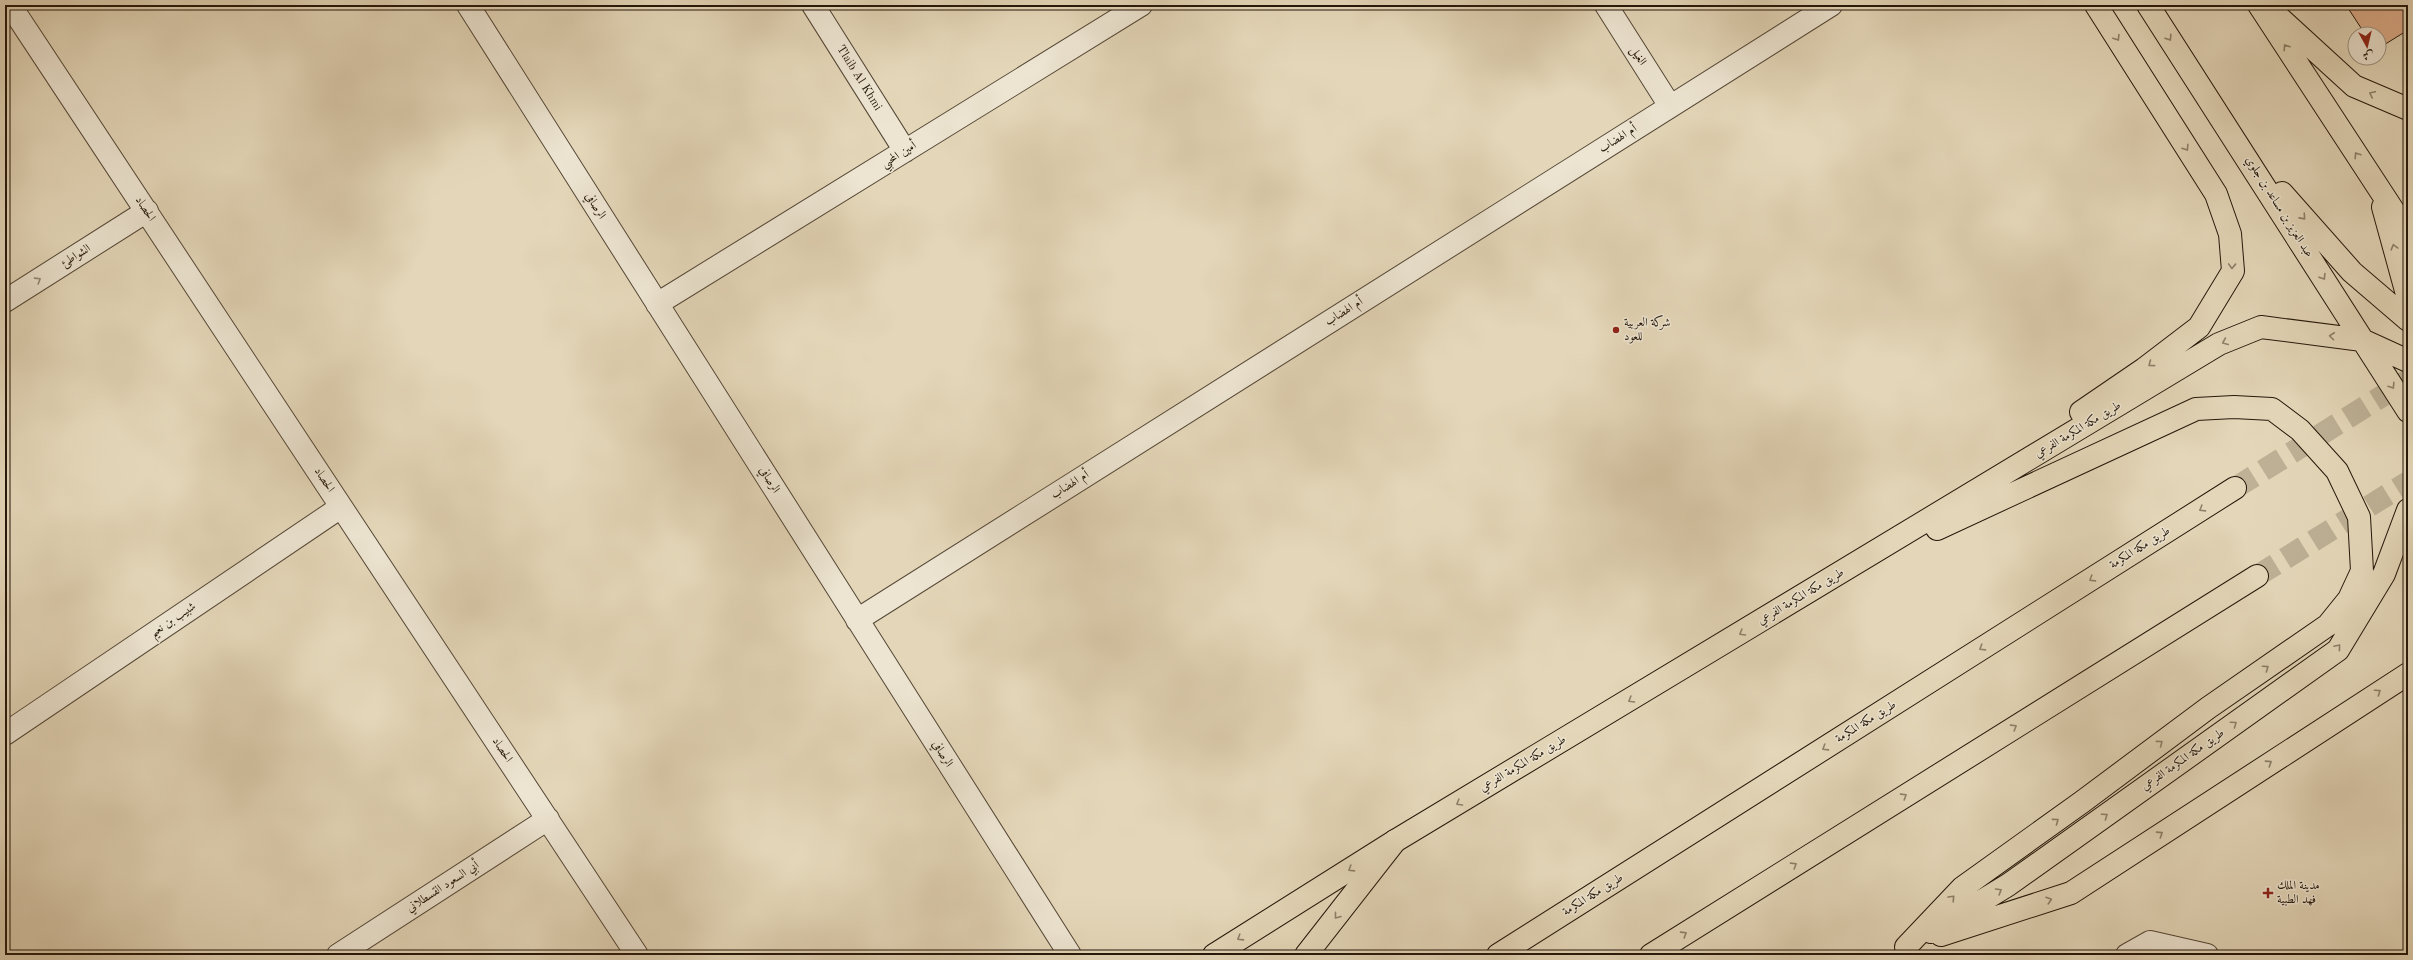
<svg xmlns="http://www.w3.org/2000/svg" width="2413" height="960" font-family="'Old Standard TT',Amiri,serif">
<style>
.building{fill:#dfaf8d;stroke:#24170a}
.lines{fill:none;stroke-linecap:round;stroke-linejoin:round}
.motorway-tunnel{stroke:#beb196;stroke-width:22;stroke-dasharray:22 11;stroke-linecap:butt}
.service-casing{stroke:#544736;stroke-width:24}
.minor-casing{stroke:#544736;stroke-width:24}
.primary-casing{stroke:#24170a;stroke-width:24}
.motorway-casing{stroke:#24170a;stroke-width:24}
.service{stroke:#ede5d2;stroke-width:22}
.minor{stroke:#ede5d2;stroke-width:22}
.primary{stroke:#e4d7b9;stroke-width:22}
.motorway{stroke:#e4d7b9;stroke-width:22}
.oneway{stroke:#8e816a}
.oneway2{stroke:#938878}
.poi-dot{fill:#8f2418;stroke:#ede5d2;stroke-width:1.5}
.labels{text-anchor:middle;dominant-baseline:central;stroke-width:3;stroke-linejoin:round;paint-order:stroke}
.street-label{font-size:12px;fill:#24170a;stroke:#ede5d2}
.poi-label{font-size:12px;fill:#24170a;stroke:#ede5d2;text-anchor:start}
</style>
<rect width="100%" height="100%" fill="#e4d7b9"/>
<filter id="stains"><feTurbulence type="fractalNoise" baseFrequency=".005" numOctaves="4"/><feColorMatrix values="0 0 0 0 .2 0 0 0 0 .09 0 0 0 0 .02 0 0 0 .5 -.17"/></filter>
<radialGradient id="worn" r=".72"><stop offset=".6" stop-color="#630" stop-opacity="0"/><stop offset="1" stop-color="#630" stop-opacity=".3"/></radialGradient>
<path class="building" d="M2346,5H2408V30L2379,48V34H2365Z"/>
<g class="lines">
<path class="motorway-tunnel" d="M2235,488L2408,380
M2257,576L2408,482"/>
<defs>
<path id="service" d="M2127,955L2150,942L2207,955"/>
<path id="minor" d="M10,5L637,955
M468,5L1070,955
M813,5L905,151
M1606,5L1670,106
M5,301L147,211
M657,304L1141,5
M857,620L1831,5
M5,734L341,507
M338,955L548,819"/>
<path id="primary" d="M2148,5L2408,411
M2259,5L2408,233
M2273,12L2354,86L2408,109
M2282,193L2352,272L2408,320
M2383,207L2408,298
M2081,412L2144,369L2199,327L2233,271L2230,234L2216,194L2096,5
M1931,932L2008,885L2338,650L2384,574L2408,510
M1941,935L2071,893L2408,674
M1906,947L1962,888L2082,802L2208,708L2328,625L2349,599L2362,571L2359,517L2337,471L2300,430L2272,409L2234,407L2196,409L1937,529
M1214,955L1395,841L2219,344L2261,327L2362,340L2408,361"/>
<path id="motorway" d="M1306,955L1395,841
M1498,955L2235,488
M1651,955L2257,576"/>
</defs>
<use href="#service" class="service-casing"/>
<use href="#minor" class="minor-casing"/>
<use href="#primary" class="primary-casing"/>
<use href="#motorway" class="motorway-casing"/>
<use href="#service" class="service"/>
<use href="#minor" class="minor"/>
<use href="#primary" class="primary"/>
<use href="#motorway" class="motorway"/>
</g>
<defs><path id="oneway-chevron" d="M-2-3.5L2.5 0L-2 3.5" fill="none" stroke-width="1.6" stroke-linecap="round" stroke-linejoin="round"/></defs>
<g class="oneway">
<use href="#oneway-chevron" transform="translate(2117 38) rotate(58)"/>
<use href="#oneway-chevron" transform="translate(2169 38) rotate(57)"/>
<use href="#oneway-chevron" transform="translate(2286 47) rotate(-123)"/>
<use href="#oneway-chevron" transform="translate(2372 94) rotate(-155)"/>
<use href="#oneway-chevron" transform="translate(2186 148) rotate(57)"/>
<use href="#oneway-chevron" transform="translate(2357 155) rotate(-123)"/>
<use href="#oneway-chevron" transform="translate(2303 217) rotate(48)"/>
<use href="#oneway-chevron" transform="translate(2394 247) rotate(-105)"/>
<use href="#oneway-chevron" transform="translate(2232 266) rotate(92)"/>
<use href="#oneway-chevron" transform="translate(2323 277) rotate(58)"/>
<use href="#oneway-chevron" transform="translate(2332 336) rotate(-173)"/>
<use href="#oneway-chevron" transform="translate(2225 342) rotate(157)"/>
<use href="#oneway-chevron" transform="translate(2151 364) rotate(143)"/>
<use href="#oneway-chevron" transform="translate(2392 386) rotate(57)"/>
<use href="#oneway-chevron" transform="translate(2202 509) rotate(148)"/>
<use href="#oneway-chevron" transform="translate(2092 579) rotate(148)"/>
<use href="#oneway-chevron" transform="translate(1742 633) rotate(149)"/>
<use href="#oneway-chevron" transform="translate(2338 647) rotate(-50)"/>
<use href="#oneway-chevron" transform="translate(1982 648) rotate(148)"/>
<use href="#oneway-chevron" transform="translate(2266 668) rotate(-34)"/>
<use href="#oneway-chevron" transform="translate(2378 692) rotate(-34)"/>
<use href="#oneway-chevron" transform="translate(1631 700) rotate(149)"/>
<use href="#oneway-chevron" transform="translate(2234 724) rotate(-35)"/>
<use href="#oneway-chevron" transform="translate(2014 727) rotate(-32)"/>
<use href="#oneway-chevron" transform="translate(2160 743) rotate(-37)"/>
<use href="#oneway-chevron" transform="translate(1825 748) rotate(148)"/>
<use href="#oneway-chevron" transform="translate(2269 763) rotate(-33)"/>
<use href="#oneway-chevron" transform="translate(1904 796) rotate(-32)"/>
<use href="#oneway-chevron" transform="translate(1459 803) rotate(149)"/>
<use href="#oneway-chevron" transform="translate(2105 816) rotate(-35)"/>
<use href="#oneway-chevron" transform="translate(2056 821) rotate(-36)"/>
<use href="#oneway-chevron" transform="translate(2160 834) rotate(-33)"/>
<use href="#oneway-chevron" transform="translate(1794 865) rotate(-32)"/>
<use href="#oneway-chevron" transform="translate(1351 869) rotate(148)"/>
<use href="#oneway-chevron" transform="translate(1999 891) rotate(-31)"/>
<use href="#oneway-chevron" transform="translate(1952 898) rotate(-47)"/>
<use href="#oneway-chevron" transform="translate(2049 900) rotate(-18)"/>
<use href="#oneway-chevron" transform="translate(1337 916) rotate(128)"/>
<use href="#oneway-chevron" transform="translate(1684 934) rotate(-32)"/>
<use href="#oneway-chevron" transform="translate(1240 938) rotate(148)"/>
</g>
<use class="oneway2" href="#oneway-chevron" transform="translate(38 280) rotate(-32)"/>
<g class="poi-dot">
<circle cx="1616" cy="330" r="4"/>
<path d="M2266 887h4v4h4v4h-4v4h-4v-4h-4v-4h4z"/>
</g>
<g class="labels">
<g class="street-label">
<text transform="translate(1638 56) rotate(58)">الغيل</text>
<text transform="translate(859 78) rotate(58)">Tlaib Al Khmi</text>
<text transform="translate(1618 139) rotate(-32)">أم الهضاب</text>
<text transform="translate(899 155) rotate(-32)">أمين المحبي</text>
<text transform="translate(595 206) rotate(58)">الرصافي</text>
<text transform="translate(2279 207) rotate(58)">عبد العزيز بن مساعد بن جلوي</text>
<text transform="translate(145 209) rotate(57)">الحصاد</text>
<text transform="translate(76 256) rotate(-32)">الشواطئ</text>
<text transform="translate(1344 312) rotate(-32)">أم الهضاب</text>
<text transform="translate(2078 430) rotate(-31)">طريق مكة المكرمة الفرعي</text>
<text transform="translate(324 480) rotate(57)">الحصاد</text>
<text transform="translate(769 480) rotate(58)">الرصافي</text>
<text transform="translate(1070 485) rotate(-32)">أم الهضاب</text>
<text transform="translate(2140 548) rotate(-32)">طريق مكة المكرمة</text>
<text transform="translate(1801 597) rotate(-31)">طريق مكة المكرمة الفرعي</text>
<text transform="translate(173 620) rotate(-34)">شبيب بن نعيم</text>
<text transform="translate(1866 722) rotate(-32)">طريق مكة المكرمة</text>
<text transform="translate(502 750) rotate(57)">الحصاد</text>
<text transform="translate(942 754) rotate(58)">الرصافي</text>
<text transform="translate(2183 760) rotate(-35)">طريق مكة المكرمة الفرعي</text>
<text transform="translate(1523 764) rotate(-31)">طريق مكة المكرمة الفرعي</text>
<text transform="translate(443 887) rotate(-33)">أبي السعود القسطلاني</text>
<text transform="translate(1593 895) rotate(-32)">طريق مكة المكرمة</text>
</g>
<g class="poi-label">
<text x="1624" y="323">شركة العربية<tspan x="1624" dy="14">للعود</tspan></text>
<text x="2277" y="886">مدينة الملك<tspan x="2277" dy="14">فهد الطبية</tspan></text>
</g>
</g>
<rect width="2413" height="960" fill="none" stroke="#e4d7b9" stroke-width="20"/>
<rect x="6" y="6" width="2401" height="948" fill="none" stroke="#24170a" stroke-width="2"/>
<rect x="10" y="10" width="2393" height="940" fill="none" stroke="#24170a"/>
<g transform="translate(2367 46) rotate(172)"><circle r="19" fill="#ede5d2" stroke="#9d9382"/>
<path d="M0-3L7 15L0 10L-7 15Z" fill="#8f2418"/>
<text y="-6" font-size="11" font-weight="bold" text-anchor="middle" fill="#24170a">ش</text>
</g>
<rect width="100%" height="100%" filter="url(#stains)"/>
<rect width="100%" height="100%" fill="url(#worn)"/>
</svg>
